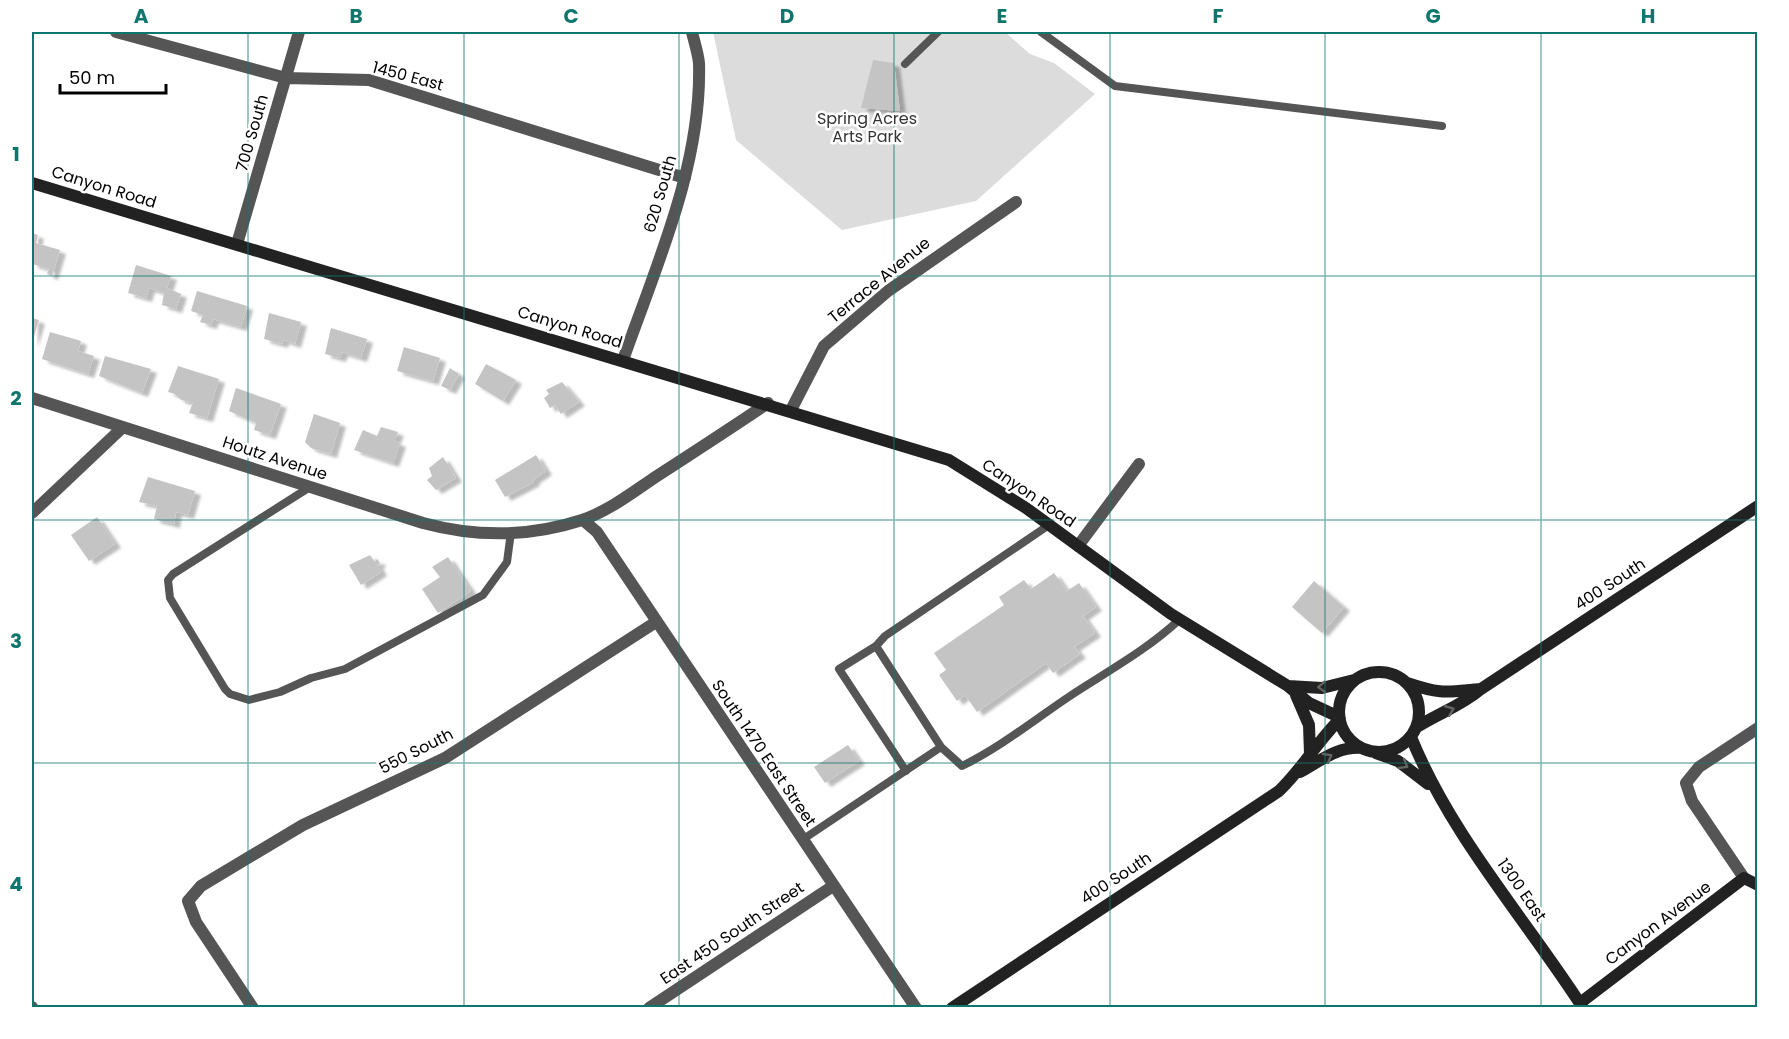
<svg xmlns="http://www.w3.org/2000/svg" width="1789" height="1039" font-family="Poppins,sans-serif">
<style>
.green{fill:#dcdcdc}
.building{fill:#c4c4c4;filter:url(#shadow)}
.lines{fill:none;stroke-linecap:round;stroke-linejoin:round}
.lane{stroke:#555;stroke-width:8}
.street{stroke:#555;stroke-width:12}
.secondary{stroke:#222;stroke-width:12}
.oneway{stroke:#646464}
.grid{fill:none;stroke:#0f766e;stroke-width:1.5;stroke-opacity:0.55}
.labels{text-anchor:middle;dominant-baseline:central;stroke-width:5;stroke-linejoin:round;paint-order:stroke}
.street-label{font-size:16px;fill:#000;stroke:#fff}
.park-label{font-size:16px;fill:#333;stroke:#fff}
.neatline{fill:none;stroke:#0f766e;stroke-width:2}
.grid-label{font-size:20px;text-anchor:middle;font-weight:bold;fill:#0f766e}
</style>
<defs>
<filter id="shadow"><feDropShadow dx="6" dy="4" stdDeviation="1.5" flood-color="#0004"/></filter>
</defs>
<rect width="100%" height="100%" fill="#fff"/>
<path class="green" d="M713,32H1005L1030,54L1054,63L1095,94L976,201L842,230L736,140Z"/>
<path class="building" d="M873,60L894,63L900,111L861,108Z
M32,233L38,235L36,243L60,250L52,276L47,274L49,269L32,264Z
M136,265L171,276L167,288L181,294L176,309L162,305L164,293L149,288L146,298L128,293Z
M197,291L247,306L241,327L213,319L211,325L200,322L203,315L191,311Z
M269,313L301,322L295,344L283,340L282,344L264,339Z
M32,318L39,320L32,343Z
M331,328L367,339L361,358L342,352L340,358L325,354Z
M50,332L81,341L78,351L94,356L88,374L42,359Z
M404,347L440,358L433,381L397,371Z
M105,356L151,369L142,393L99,376Z
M486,364L516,380L503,401L475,384Z
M178,366L219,379L207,418L189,413L193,402L181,400L175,394L168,392Z
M450,368L459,374L450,390L441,386Z
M562,382L579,402L561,414L555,405L550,408L544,398L549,394L546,390Z
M236,388L281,404L270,435L254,430L256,423L229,411Z
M314,414L340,423L331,454L311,448L305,442Z
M381,427L398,432L394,441L400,443L393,463L354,450L363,430L377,436Z
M536,455L546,471L533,480L534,482L505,497L495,480Z
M443,457L456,478L436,490L427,480L432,476L429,468Z
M148,477L195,491L188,515L176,512L174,524L154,519L157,506L139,502Z
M97,517L115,544L89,561L71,535Z
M370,555L375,562L377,559L380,563L377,565L381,572L361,585L349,565Z
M448,557L471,591L438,613L422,589L440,577L432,567Z
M1054,573L1067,591L1079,583L1096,607L1083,616L1095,633L1074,647L1080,654L1053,673L1046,663L977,712L965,695L957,701L939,675L946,670L934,653L1004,605L999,597L1024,580L1031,589Z
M1314,581L1344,607L1322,633L1292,607Z
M848,745L859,761L825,783L814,767Z"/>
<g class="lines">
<path class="lane" d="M1041,32L1115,86L1442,126
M905,64L938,32
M310,487L173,574L168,580L170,598L225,689L230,694L249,700L280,692L311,678L345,669L483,595L507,562L511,532
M876,646L839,669L906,771
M941,747L962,766C1001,747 1034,720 1070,696C1108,671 1147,650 1180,619
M802,840L941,747L876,646L885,636L1049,525"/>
<path class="street" d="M116,32L286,78L369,80L685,178
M237,244L299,32
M623,360C656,266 702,165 699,63C698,53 694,41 692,32
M32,398L423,523C475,537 530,537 582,520C609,511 633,492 657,476C694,452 731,428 768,403
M791,410L824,346L888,291L1016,202
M32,513L122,428
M583,520L597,532L916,1008
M1078,546L1139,464
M1744,878L1692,801L1686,783L1699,767L1758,728
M32,1007V1008
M253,1008L196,922L188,901L201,886L303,825L445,758L656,622
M649,1008L833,886"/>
<path class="secondary" d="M32,183L949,460L1026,508L1171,614L1288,686L1309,703L1339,717
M1339 712a40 40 0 1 1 80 0a40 40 0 1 1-80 0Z
M1407,683C1443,695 1446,692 1481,689
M1288,686L1322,688L1354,680
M1296,695L1309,725L1310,754
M1417,727C1439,713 1461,706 1481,689L1758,506
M1411,737C1451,836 1525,918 1583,1008
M1376,753L1398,761L1428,784
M1300,772C1320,761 1338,746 1362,748
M1580,1003L1744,878L1758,885
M952,1008L1279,791C1302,769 1317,742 1340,719"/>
</g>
<defs><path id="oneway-chevron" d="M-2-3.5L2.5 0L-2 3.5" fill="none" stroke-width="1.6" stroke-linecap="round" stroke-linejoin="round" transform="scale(1.5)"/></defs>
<g class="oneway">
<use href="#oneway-chevron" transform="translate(1322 687) rotate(178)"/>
<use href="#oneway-chevron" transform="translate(1450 710) rotate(-22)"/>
<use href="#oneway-chevron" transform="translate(1328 757) rotate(-30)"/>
<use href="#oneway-chevron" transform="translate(1404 765) rotate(31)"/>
</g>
<path class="grid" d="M248,32V1008M464,32V1008M679,32V1008M894,32V1008M1110,32V1008M1325,32V1008M1541,32V1008M32,276H1758M32,520H1758M32,763H1758"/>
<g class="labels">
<g class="street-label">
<text transform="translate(408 76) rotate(15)">1450 East</text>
<text transform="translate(252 133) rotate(-74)">700 South</text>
<text transform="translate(104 187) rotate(17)">Canyon Road</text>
<text transform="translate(660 194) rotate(-74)">620 South</text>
<text transform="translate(879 280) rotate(-39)">Terrace Avenue</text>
<text transform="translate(570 327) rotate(17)">Canyon Road</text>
<text transform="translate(275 458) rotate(18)">Houtz Avenue</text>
<text transform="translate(1029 493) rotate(34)">Canyon Road</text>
<text transform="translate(1610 584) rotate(-33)">400 South</text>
<text transform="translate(416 751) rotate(-27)">550 South</text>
<text transform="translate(764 753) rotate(56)">South 1470 East Street</text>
<text transform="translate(1116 878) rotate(-33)">400 South</text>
<text transform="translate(1522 890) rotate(55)">1300 East</text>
<text transform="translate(1658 923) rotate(-37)">Canyon Avenue</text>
<text transform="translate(732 933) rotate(-34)">East 450 South Street</text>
</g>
<g class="park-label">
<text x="867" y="118">Spring Acres<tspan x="867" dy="18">Arts Park</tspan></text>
</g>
</g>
<rect width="1789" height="1039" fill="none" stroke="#ffffff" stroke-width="66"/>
<path d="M60 84v9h106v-9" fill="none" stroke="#000000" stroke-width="3"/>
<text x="69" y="84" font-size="18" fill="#000000" stroke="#ffffff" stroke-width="4.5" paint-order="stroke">50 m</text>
<rect x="33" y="33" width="1723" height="973" class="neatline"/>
<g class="grid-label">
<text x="141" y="23">A</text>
<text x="356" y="23">B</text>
<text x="571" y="23">C</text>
<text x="787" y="23">D</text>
<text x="1002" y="23">E</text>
<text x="1218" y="23">F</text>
<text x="1433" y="23">G</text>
<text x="1648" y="23">H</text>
<text x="16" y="161">1</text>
<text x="16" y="405">2</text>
<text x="16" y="648">3</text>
<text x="16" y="891">4</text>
</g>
</svg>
